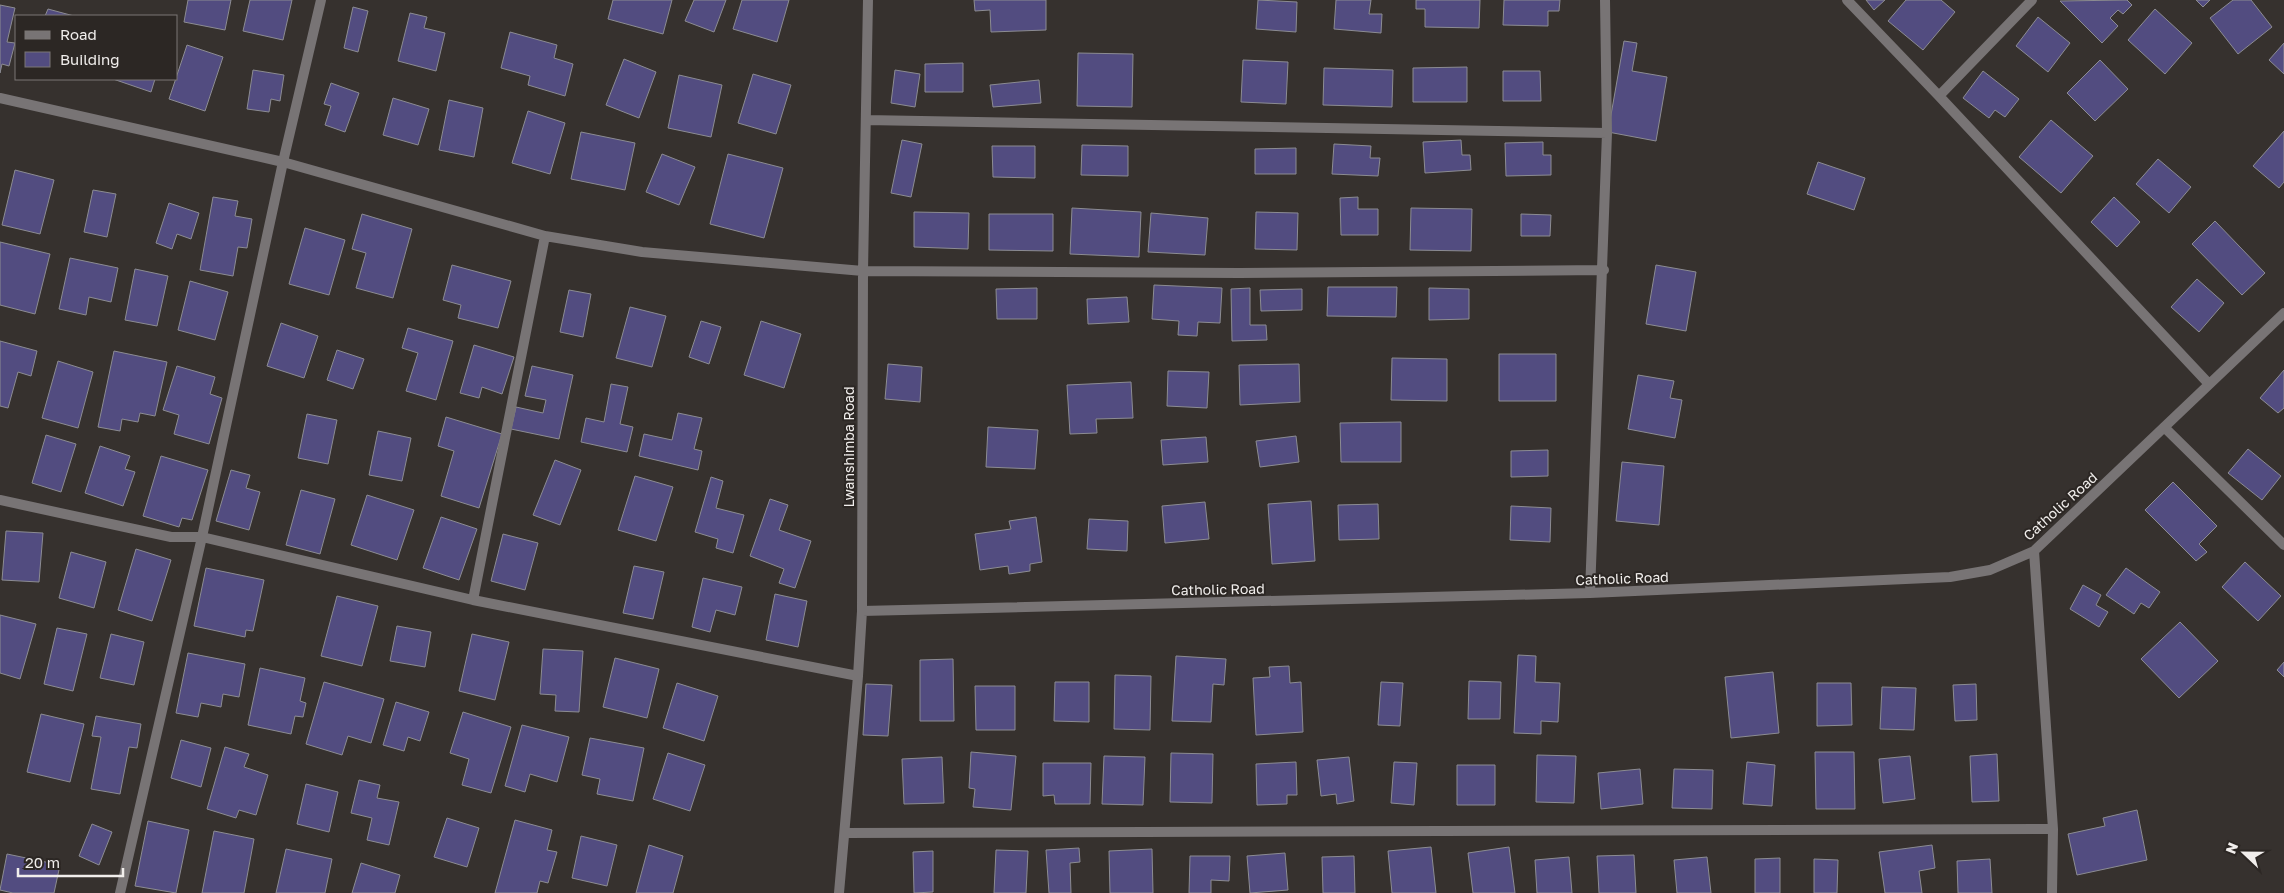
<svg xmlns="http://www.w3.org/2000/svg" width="2284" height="893" font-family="'Golos Text',sans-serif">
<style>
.building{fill:#524c80;stroke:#8c8c92}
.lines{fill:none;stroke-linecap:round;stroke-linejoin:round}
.minor{stroke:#787475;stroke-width:10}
.labels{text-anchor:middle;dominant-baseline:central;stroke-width:4;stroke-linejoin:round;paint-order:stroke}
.street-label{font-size:14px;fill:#f1eeec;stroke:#2c2724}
</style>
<rect width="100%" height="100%" fill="#36312e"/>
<path class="building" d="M188,0H231L225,30L184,22Z
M250,0H292L283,40L243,31Z
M613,0H672L663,34L608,19Z
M694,0H726L714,32L685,21Z
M742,0H789L777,42L733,29Z
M974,0H1046V30L991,32L990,10L975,11Z
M1258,0L1297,2L1296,32L1256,29Z
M1336,0H1371L1369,14H1382L1381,33L1334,29Z
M1416,0H1480L1479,28L1425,27V9H1416Z
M1504,0H1560L1559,11H1548V26L1503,25Z
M1866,0H1885L1874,10Z
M1906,0H1941L1955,12L1923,50L1888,21Z
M2127,0L2132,5L2123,14L2118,10L2110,18L2118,26L2102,43L2060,1Z
M2196,0H2210L2203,7Z
M2233,0H2251L2272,27L2238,54L2210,18Z
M0,5L15,8L7,42L15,43L9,66L2,64L0,73Z
M353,7L368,11L358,52L344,48Z
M48,9L74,16H45Z
M2155,9L2192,43L2165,74L2128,40Z
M410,13L427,17L424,28L445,33L436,71L398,61Z
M2038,17L2070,43L2048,72L2016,46Z
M510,32L557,45L554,58L573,64L565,96L528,85L530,76L501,68Z
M1624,41L1637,43L1632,71L1667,77L1656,141L1608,132Z
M2284,43V74L2269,60Z
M187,45L223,57L205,111L169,99Z
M1078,53L1133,54L1132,107L1077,106Z
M624,59L656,72L639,118L606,105Z
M1243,60L1288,62L1286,104L1241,102Z
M2100,60L2128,89L2095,121L2067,93Z
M963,63V92H925V64Z
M1467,67V102H1413V68Z
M1324,68L1393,70L1392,107L1323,105Z
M253,70L284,75L280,101L271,99L269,112L247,109Z
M895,70L920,74L915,107L891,103Z
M1503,71H1540L1541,101H1503Z
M1983,71L2019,99L2005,117L1995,110L1989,118L1963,98Z
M753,74L791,85L776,134L738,123Z
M679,75L722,85L711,137L668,128Z
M113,79H155L151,92Z
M1039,80L1041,103L993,107L990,85Z
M331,83L359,93L345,132L325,125L331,106L324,104Z
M393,98L429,109L418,145L383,135Z
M449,100L483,108L474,157L439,150Z
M528,111L565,123L550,174L512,163Z
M2051,120L2093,156L2061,193L2019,157Z
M2284,131V182L2279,188L2253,166Z
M581,132L635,143L625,190L571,179Z
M902,140L922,144L911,197L891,193Z
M1461,140L1462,155H1470L1471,170L1425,173L1423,142Z
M1543,142V155H1551V175L1506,176L1505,143Z
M1334,144L1371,146L1370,158H1380L1378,176L1332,174Z
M1082,145L1128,146V176L1081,175Z
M992,146H1035V178L993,177Z
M1296,148V174H1255V149Z
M662,154L695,167L679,205L646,192Z
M728,154L783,168L764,238L710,224Z
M2158,159L2191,187L2169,213L2136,184Z
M1818,162L1865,178L1854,210L1807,194Z
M15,170L54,180L40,234L2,225Z
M93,190L116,194L107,237L84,232Z
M213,197L238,201L235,216L252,219L247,248L238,247L233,276L200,270Z
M1358,197V209H1378V235H1341L1340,198Z
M2114,197L2140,222L2117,247L2091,222Z
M169,203L199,213L191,239L177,234L172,249L156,243Z
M1072,208L1141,212L1139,257L1070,254Z
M1411,208L1472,209L1471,251L1410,250Z
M914,212L969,213L968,249L914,247Z
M1256,212L1298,213L1297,250L1255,249Z
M1151,213L1208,218L1205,255L1148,252Z
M362,214L412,229L393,298L356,288L366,253L352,249Z
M989,214H1053V251L989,250Z
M1521,214L1551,215L1550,236H1521Z
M2215,221L2265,273L2242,295L2192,244Z
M305,228L345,240L329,295L289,284Z
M0,242L50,254L35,314L0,305Z
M70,258L118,268L111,302L89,297L86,315L59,309Z
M452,265L511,281L498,328L458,318L461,305L443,300Z
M1656,265L1696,272L1686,331L1646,324Z
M135,269L168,276L157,326L125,320Z
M2197,279L2224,303L2199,332L2171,307Z
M190,281L228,292L215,340L178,330Z
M1154,285L1222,288L1220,323L1198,322L1197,336L1178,335L1179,321L1152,319Z
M1328,287H1397L1396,317L1327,316Z
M1037,288V319H997L996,289Z
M1250,288V325H1266L1267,340L1232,341L1231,289Z
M1429,288L1469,289V319L1429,320Z
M1302,289V310L1261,311L1260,290Z
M569,290L591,294L583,337L560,332Z
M1127,297L1129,322L1088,324L1087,299Z
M630,307L666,316L652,367L616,358Z
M701,321L721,327L709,364L689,357Z
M761,321L801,334L784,388L744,375Z
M281,323L318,336L304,378L267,366Z
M408,328L453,341L436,400L406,391L418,353L402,348Z
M0,341L37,351L31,376L18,372L8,408L0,406Z
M474,345L514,357L502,394L482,387L479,398L460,393Z
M337,350L364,359L353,389L327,380Z
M114,351L167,362L155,416L140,413L138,422L122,419L120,431L98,427Z
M1499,354H1556V401H1499Z
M1392,358L1447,359V401L1391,400Z
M58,361L93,372L78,428L42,418Z
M888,364L922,367L920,402L885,399Z
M1299,364L1300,402L1240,405L1239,365Z
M177,366L215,377L210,394L222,398L209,444L174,434L179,415L163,410Z
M532,366L573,375L559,439L511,429L516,407L543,413L546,400L525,396Z
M2284,370V408L2278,413L2260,398Z
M1168,371L1209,372L1207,408L1167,406Z
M1638,375L1674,381L1670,398L1682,400L1675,438L1628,429Z
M1131,382L1133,418L1096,419L1097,433L1070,434L1067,385Z
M611,384L628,387L620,424L633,427L627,452L581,442L586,418L604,422Z
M678,413L702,418L694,449L702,451L698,470L639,456L644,434L672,440Z
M307,414L337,420L328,464L298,458Z
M446,417L502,434L479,508L441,496L454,451L438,446Z
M1401,422V462H1341L1340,423Z
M988,427L1038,430L1035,469L986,467Z
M378,431L411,438L402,481L369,475Z
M46,435L76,444L61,492L32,483Z
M1296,436L1299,462L1260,467L1256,441Z
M1206,437L1208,462L1163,465L1161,440Z
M100,446L130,456L125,469L135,472L123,506L85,493Z
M2248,449L2281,476L2262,500L2228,473Z
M1548,450V476L1511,477V451Z
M161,456L208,470L192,520L182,518L179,527L143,516Z
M555,460L581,470L560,525L533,515Z
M1622,462L1664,466L1659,525L1616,521Z
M231,470L250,475L246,488L260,492L249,530L216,521Z
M635,476L673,487L656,541L618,530Z
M711,477L723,481L716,508L744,515L733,553L716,548L718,539L695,532Z
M2173,482L2217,526L2199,544L2207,552L2196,561L2145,510Z
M301,490L335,499L320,554L286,545Z
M367,495L414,510L397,560L351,545Z
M770,499L788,505L779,530L811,541L795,588L779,583L784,569L750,556Z
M1311,501L1315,561L1272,564L1268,504Z
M1205,502L1209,539L1165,543L1162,506Z
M1378,504L1379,539L1339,540L1338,505Z
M1511,506L1551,508L1550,542L1510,540Z
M441,517L477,529L459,580L423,568Z
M1036,517L1042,562L1030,564V571L1009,574L1008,566L980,570L975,534L1011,529L1009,521Z
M1089,519L1128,521L1127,551L1087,549Z
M6,531L43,533L39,582L2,580Z
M503,534L538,543L525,590L491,581Z
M136,549L171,560L152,621L118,610Z
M71,552L106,562L94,608L59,598Z
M2245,562L2281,596L2258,621L2222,587Z
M634,566L664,572L653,619L623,613Z
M206,568L264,580L253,631L246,630L245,637L194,626Z
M2126,568L2160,592L2149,608L2141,603L2134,614L2106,595Z
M703,578L742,587L735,615L716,610L710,632L692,627Z
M2083,585L2101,595L2096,605L2108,612L2099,627L2070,609Z
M775,594L807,601L798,647L766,640Z
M337,596L378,606L362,666L321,656Z
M0,615L36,624L20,679L0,673Z
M2180,622L2218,661L2179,698L2141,659Z
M397,626L431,632L425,667L390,661Z
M57,628L87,634L73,691L44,684Z
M111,634L144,642L134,685L100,678Z
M472,634L509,642L495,700L459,691Z
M543,649L583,651L579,712L555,711L556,695L540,694Z
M188,653L245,664L239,697L223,694L221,707L201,703L198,717L176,713Z
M1518,655L1536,656L1535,682L1560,683L1558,722L1541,721V734L1514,733Z
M1176,656L1226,659L1224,685L1213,684L1211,722L1172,721Z
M615,658L659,669L647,718L603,707Z
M953,659L954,721H920V660Z
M2284,662V677L2277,670Z
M1289,666L1290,683L1301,682L1303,732L1256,735L1253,678L1270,677L1269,667Z
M260,668L305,678L300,701L306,703L303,717L295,716L291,734L248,725Z
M1773,672L1779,733L1731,738L1725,677Z
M1115,675L1151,676L1150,730L1114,729Z
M1469,681L1501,682L1500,719H1468Z
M324,682L384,699L371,743L348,736L342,755L306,744Z
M1055,682H1089V722L1054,721Z
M1381,682L1403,683L1400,726L1378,725Z
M677,683L718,696L704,741L663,728Z
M1817,683H1851L1852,725L1817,726Z
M866,684L892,685L888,736L863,735Z
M1976,684L1977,720L1955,721L1953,685Z
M975,686H1015V730H976Z
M1882,687L1916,688L1914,730L1880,729Z
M396,702L429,712L420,741L408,737L404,751L383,745Z
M463,712L511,727L491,793L462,785L469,759L450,753Z
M41,714L84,724L70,782L27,772Z
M96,716L141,724L137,748L129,747L120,794L91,789L101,737L92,736Z
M522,725L569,737L557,782L530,774L525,792L505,786Z
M590,738L644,748L633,801L597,794L600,779L582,775Z
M181,740L211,748L201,787L171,778Z
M225,747L249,754L244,767L268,775L256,815L239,810L236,818L207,809Z
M971,752L1016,756L1011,810L973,807L975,789L969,788Z
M1815,752H1854L1855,809H1816Z
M668,753L705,765L690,811L653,799Z
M1171,753L1213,754L1212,803L1170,802Z
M1997,754L1999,801L1972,802L1970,756Z
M1537,755L1576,756L1574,803L1536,802Z
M1104,756L1145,757L1143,805L1102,804Z
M1910,756L1915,799L1883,803L1879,759Z
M942,757L944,803L904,804L902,759Z
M1349,757L1354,801L1337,804L1336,794L1321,796L1317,760Z
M1296,762L1297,795H1287V804L1257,805L1256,764Z
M1394,762L1417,763L1414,805L1391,803Z
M1747,762L1775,765L1772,806L1743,804Z
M1043,763H1091L1090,804H1055L1054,795L1043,796Z
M1457,765H1495V805H1457Z
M1640,769L1643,804L1601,809L1598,773Z
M1674,769L1713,770L1712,809L1672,808Z
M359,780L380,785L377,798L399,802L389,845L367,840L372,818L351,813Z
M306,784L338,792L329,832L297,824Z
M2137,810L2147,860L2077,875L2068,834L2105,826L2103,818Z
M447,818L479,828L467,867L434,857Z
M515,820L552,830L547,850L557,852L548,883L540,881L537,893H495Z
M148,821L189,830L176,893L135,886Z
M92,824L112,832L99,865L79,856Z
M214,831L254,839L244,893H202Z
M581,836L617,845L607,886L572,878Z
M649,845L683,856L673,893H636Z
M1932,845L1935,868L1919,871L1922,893H1885L1879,852Z
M1431,847L1436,893H1392L1388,851Z
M1509,847L1515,893H1473L1468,853Z
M1079,848L1080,862L1070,863L1071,893H1049L1046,850Z
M286,849L332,859L325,893H276Z
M1152,849L1153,893H1110L1109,851Z
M996,850L1028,851L1026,893H994Z
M933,851V892L914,893L913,852Z
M1285,853L1288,890L1250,893L1247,856Z
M7,854L60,865L54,893H13L0,890Z
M1634,855L1636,893H1599L1597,856Z
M1190,856H1230L1229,881L1211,880V893H1189Z
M1354,856L1355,893H1323L1322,857Z
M1569,857L1572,893H1537L1535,860Z
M1707,857L1711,893H1677L1674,860Z
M1780,858V893H1755V859Z
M1814,859L1838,860L1837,893H1814Z
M1990,859L1992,893H1958L1957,861Z
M361,863L400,875L395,893H352Z"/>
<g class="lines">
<path class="minor" d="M1847,0L1939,96
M2032,0L1939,96L2209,384
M0,98L283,162L545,236L642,252L863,271L1239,273L1604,270
M866,120L1607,133
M2165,428L2284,545
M0,500L171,537H202L473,600L858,676
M2034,551L2053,829L2052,893
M1590,593L1607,133L1605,0
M473,600L545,236
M862,611L1590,593L1950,577L1990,570L2034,551L2284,313
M845,833L2053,829
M120,893L202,537L283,162L321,0
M839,893L858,676L862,611L863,271L868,0"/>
</g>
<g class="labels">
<g class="street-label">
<text transform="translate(848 447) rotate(-90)">Lwanshimba Road</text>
<text transform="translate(2060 506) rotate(-42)">Catholic Road</text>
<text transform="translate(1622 578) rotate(-2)">Catholic Road</text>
<text transform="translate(1218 589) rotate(-1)">Catholic Road</text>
</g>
</g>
<rect x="15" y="15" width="162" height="65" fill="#2c2724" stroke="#7b7774"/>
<rect x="25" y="31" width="25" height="8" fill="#787475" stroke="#7b7774"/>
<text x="60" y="40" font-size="15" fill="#f1eeec">Road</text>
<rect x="25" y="52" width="25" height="15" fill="#524c80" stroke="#7b7774"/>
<text x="60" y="65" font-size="15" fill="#f1eeec">Building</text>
<g transform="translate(2244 853) rotate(292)" stroke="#2c2724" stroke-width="4" paint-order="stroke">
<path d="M0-4L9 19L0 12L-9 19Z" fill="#f1eeec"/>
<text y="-8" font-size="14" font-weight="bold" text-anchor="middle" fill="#f1eeec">N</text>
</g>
<path d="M18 868v8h105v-8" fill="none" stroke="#f1eeec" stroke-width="2.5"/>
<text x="25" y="868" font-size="15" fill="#f1eeec" stroke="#2c2724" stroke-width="4" paint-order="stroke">20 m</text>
</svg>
